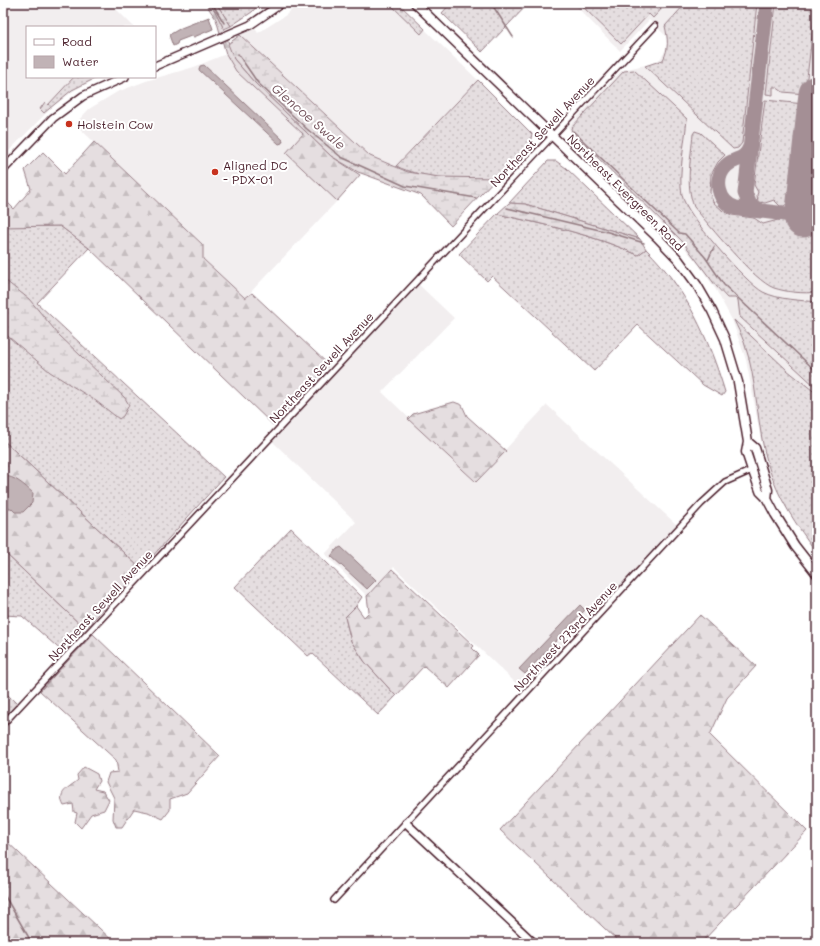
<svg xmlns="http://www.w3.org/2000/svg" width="820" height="946" font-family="Mali,sans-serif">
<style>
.built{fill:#f2eeef}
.grass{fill:url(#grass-dots);stroke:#987e86}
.forest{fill:url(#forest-firs);stroke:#987e86}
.wetland{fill:url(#wetland-marsh);stroke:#987e86}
.water{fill:#c1b3b6;stroke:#91787e}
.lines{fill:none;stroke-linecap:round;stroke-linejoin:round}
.stream{stroke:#91787e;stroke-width:1.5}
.taxiway{stroke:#a48f95;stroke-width:15}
.runway{stroke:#a48f95;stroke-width:37}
.street-casing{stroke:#4a1f2b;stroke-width:8}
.secondary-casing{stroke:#4a1f2b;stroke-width:10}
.primary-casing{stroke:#4a1f2b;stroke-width:11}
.street{stroke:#fff;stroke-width:5}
.secondary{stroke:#fff;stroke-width:7}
.primary{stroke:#fff;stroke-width:8}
.poi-dot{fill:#c8321e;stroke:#fff;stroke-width:1.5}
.labels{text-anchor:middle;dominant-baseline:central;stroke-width:4;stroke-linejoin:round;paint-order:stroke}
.poi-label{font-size:12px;fill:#4a1f2b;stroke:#fff;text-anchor:start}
.street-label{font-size:12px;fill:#4a1f2b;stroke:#fff}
.water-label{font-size:13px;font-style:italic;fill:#74535c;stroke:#fff}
</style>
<defs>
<pattern id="grass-dots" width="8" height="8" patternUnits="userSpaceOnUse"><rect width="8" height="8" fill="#e5dee0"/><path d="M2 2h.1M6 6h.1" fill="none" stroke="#c6bec0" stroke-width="1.8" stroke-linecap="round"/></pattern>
<pattern id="forest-firs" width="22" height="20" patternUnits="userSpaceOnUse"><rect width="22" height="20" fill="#e5dee0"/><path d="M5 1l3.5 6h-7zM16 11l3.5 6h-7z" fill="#c6bec0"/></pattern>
<pattern id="wetland-marsh" width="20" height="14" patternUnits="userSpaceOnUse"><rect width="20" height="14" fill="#e5dee0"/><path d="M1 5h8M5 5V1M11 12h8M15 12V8" fill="none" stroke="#c6bec0"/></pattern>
</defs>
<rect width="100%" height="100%" fill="#fff"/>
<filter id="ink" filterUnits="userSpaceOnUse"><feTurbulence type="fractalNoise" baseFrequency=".025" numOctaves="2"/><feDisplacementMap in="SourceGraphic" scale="8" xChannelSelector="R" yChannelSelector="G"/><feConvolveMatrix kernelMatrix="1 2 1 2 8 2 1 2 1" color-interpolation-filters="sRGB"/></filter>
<g filter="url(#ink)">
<path class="built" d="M3,3H110L134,27H27V77H99L76,89L52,107L3,157Z
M299,3H397L478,80L396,166L370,156L240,35L255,28L258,33L286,15Z
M573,3H817V548L770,465L762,444L746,360L732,320L716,290L700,266L678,240L571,133L568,127L622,70L650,64L660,59L664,53L667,45L666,36L649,20L620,51Z
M226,54L236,71L303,134L286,153L337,201L245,298L203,259V245L75,124L89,109L117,92L146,81L194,67Z
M416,282L454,318L382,392L475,482L547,405L678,526L522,689L394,567L367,596L325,554L356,522L272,441Z"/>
<path class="grass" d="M216,3H258L259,4L252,12L231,26Z
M389,3H398L425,29L421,34Z
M451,3H529L482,52L442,13Z
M579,3H667L653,18L649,14L621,44Z
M686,3H757L742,143L738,148L733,149L645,66L663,60C669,48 668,39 665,26Z
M776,3H816L805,94L783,92L776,87H773V95L766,94Z
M634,70L687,119C685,141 678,175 682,195C685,214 746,283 763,292C779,300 800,300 817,302V388L740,317L738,300L735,298H727L716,286L682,241L572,132L571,128L624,71Z
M74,77H98L72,90L44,113L40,109L45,102L48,105Z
M478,80L532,134L530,143L496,178L490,179C459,178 425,180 396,166Z
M765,100L804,104L795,188L788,196V203L784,206H780L774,200L765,203L758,202L757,195L758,192L754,185Z
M695,131L701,133L725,155L718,162L711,175L710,193L713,202L723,211L732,215L754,218L763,224L778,220L813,225L817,203V292C804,294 786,292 774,288C754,281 709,225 694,207C685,184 691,158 693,134Z
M548,161H556L566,168L640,239L525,204L509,203Z
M497,214C546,225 592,234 638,255L646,249C686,288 709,339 725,392L722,396L703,385L638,325L594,371L492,276L487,281L459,254Z
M11,226H60L89,248L37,303L224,477L141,569L3,440V227Z
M734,320L787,370L817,394V553C797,526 777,497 768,465C756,425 758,382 744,342C741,334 737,327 734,320Z
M291,528L362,597L356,606L345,617L351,641L365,662L396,696L378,715L312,653L308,656L235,587Z
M3,551L85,629L64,653L22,616L3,615Z
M3,690L17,704L3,719Z"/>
<path class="forest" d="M205,3H209L215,11L224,29L234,59L255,83L331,156L360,175L337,201L286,153L303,134L236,71L226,54L216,19Z
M94,142L203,245V259L245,298L252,293L329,365L273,425L89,248L60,226L3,227V198L14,209L31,189L25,170L43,152L65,174Z
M454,402L462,405L467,416L506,451L476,482L408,419L413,414Z
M3,440L141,569L85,629L3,551Z
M392,569L474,646L472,648L479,655L449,688L424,666L396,696L365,662L351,641L345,617L356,606L364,617L369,612L367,596Z
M700,615L756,666L727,698L710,735L807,831L701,943H620L500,830Z
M93,634L220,756L187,793L170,799V810L163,819L148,812L134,809L122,827H116L113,819L114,798L106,782L109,773L118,772L116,760L40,691Z
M84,767L97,774L99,781L94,789L103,791L109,800L104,810L91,814L81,828L75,822L77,813L74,812L73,804L64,806C56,792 69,788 78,780L77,775Z
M3,838L115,943H3Z"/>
<path class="wetland" d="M209,3H216L231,26L224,29L215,11Z
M240,35L370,156L408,172L439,177L496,178L451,226L421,195L358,172L331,156L255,83L234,59L228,44Z
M509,203L525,204L640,239L646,249L638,255C592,234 546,225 497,214Z
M3,280L6,281L29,299L59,335L125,398L129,405L123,416L119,419L96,401L50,372L3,332Z"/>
<path class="water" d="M209,17L213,29L194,37L191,36L178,41L177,44L173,46L169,35L181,28Z
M204,65L283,140L282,143L279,144L199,70L200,66Z
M3,476C15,476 24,485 33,493L32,503L23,512H15L11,508H3Z
M341,547L374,578L376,580L367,589L331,556L337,549Z
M580,605L585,610L525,674L519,669Z"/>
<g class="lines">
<path class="stream" d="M212,3L224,23
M491,3L513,37
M238,54L258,83L307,129L341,157L405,186L476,198
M573,131L679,233L685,234L705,257L724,285L817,372
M507,208L608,232L644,243
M708,260L714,247
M3,893L32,943"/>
<path class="taxiway" d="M750,147C744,162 735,157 726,166C713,179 718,203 736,208L803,216
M760,211L750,205L745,193L767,3"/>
<path class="runway" d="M803,219L817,94"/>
<defs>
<path id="street" d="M3,724L655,26
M334,900L701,504L725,482L752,470"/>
<path id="secondary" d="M155,66L250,25L282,3
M3,170L53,118L83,96L125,77
M752,470L760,492L767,499
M406,823L534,943"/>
<path id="primary" d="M415,3L657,237L678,259L697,285L712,311L725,339L738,382L748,442L746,452L752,470
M748,442L755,448L768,490L767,499L775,514L795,546L817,574"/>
</defs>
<use href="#street" class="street-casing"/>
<use href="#secondary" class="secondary-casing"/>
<use href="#primary" class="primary-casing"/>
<use href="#street" class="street"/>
<use href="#secondary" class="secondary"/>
<use href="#primary" class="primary"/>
</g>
</g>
<g class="poi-dot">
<circle cx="69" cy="124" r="4"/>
<circle cx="215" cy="172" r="4"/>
</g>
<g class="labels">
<g class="poi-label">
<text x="77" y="124">Holstein Cow</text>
<text x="223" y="165">Aligned DC<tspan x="223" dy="14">- PDX-01</tspan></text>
</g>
<g class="street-label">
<text transform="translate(542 131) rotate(-47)">Northeast Sewell Avenue</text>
<text transform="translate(626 192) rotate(45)">Northeast Evergreen Road</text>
<text transform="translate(321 367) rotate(-47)">Northeast Sewell Avenue</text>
<text transform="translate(100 605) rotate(-47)">Northeast Sewell Avenue</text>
<text transform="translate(565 636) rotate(-47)">Northwest 273rd Avenue</text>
</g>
<g class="water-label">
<text transform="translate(309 116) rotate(41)">Glencoe Swale</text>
</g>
</g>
<rect width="820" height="946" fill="none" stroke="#fff" stroke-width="16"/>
<rect x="8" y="8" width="804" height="930" fill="none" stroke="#4a1f2b" stroke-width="1.5" filter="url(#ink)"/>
<rect x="26" y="26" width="130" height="52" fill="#ffffff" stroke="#b7a5aa"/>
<rect x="34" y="39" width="20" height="6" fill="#ffffff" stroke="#b7a5aa"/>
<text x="62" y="46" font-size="12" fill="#4a1f2b">Road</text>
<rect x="34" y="56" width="20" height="12" fill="#c1b3b6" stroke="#b7a5aa"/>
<text x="62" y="66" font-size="12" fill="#4a1f2b">Water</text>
</svg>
